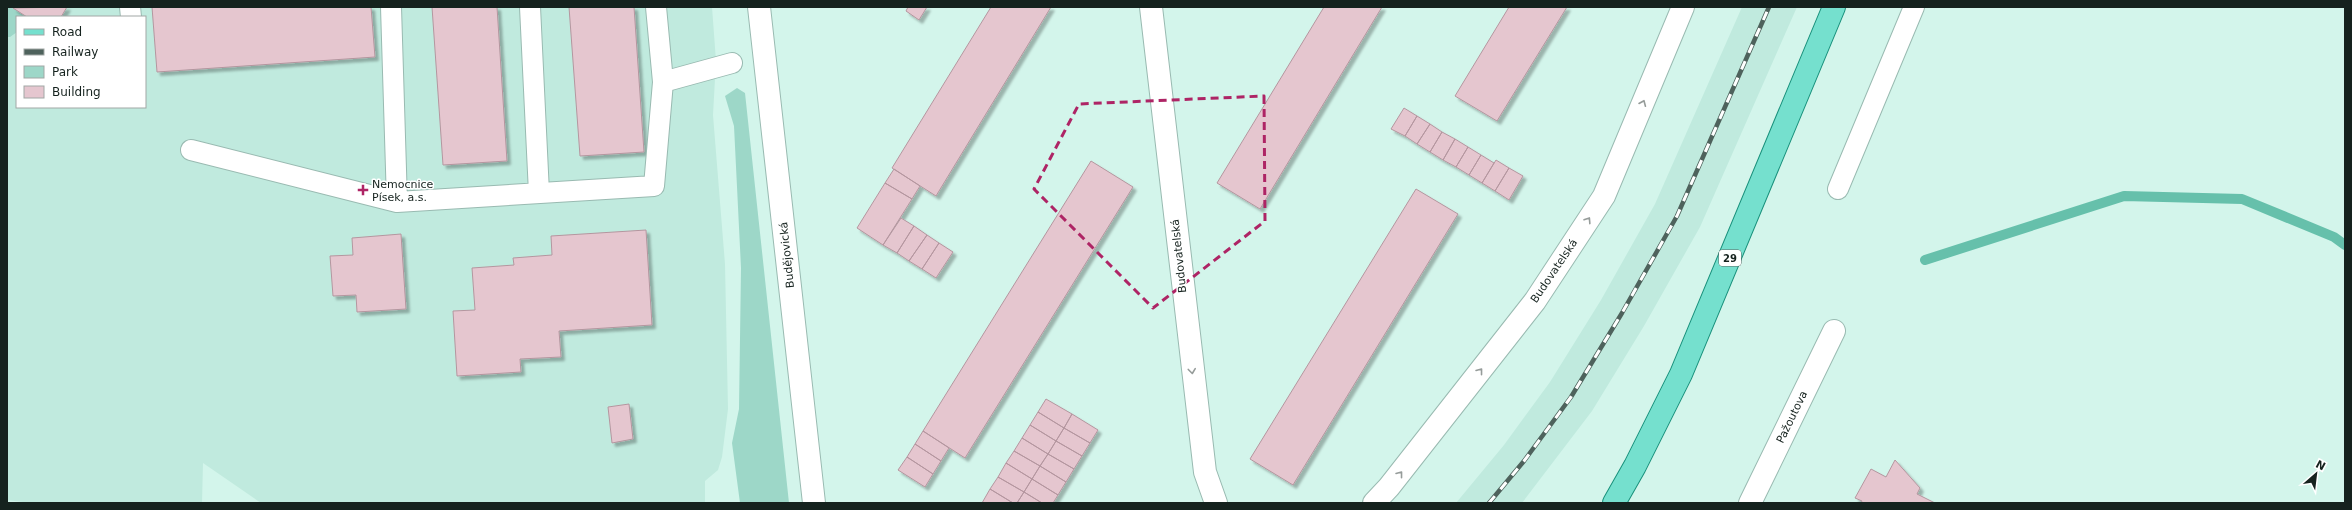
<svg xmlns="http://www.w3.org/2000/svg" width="2352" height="510" font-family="'DejaVu Sans',sans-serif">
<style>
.built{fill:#c0eade;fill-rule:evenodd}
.green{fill:#9dd7c8}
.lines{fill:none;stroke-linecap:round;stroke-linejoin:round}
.stream{stroke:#66c0ab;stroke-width:10}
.building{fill:#e5c6cf;stroke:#b4969f;filter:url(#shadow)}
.service-casing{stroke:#99bab1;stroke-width:22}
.minor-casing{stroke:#99bab1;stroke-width:24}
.tertiary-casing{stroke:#99bab1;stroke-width:24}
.primary-casing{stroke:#18907b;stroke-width:24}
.service{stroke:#fff;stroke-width:20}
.minor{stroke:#fff;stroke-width:22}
.tertiary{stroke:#fff;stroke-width:22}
.primary{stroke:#75e0ce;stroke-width:22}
.rail-casing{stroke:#4e625c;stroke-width:4.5}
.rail{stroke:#fff;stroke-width:3;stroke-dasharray:9;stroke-linecap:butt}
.oneway{stroke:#969c9a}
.marked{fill:none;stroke:#ae2465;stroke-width:3;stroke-dasharray:8 5;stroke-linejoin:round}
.poi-dot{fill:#ae2465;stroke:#fff;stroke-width:1.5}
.labels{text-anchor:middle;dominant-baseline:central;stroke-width:3;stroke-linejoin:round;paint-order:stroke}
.shield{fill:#fff;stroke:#5b6462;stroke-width:1}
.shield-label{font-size:10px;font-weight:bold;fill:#15221e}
.poi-label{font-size:11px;fill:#15221e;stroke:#fff;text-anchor:start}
.street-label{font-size:11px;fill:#15221e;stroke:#fff}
</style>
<defs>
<filter id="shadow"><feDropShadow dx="3.5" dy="3.5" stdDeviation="1" flood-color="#0004"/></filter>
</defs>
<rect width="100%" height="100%" fill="#d3f5eb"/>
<path class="built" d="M7,7H712L716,61L713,115L725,264L728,409L722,457L718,470L705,481V503H261L203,463L202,503H31L7,500ZM17,17H145V107H17Z
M1742,7H1797L1700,227L1644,326L1592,411L1522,503H1456L1504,445L1550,382L1601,300L1655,204Z"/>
<path class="green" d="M7,7H51L37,17H17V32L10,37H7Z
M737,88L745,93L789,503H740L732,443L739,409L741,268L734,126L725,96Z"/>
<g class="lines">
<path class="stream" d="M1925,260L2124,196L2242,199L2334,237L2345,245"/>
</g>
<path class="building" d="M67,7L61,17H27L13,8Z
M152,7H371L375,57L157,72Z
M432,7H497L507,161L443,165Z
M569,7H634L644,152L580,156Z
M908,7H927L919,20L906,11Z
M991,7H1051L936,196L892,168Z
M1324,7H1382L1260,209L1217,183Z
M1509,7H1567L1497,121L1455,96Z
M1404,108L1417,116L1405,136L1391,129Z
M1417,116L1430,124L1417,144L1405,136Z
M1430,124L1442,132L1430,152L1417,144Z
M1442,132L1455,139L1443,160L1430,152Z
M1455,139L1468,147L1456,167L1443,160Z
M1468,147L1481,155L1469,175L1456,167Z
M1481,155L1494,163L1482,183L1469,175Z
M1496,160L1509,168L1495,191L1482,183Z
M1091,161L1133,187L965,458L923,431Z
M1509,168L1523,176L1509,200L1495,191Z
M894,169L920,186L912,199L885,183Z
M885,183L912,199L883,245L857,228Z
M1416,189L1458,214L1293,485L1250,459Z
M901,218L914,226L897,253L883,245Z
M914,226L927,235L909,261L897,253Z
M646,230L652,325L559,331L561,357L520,359L521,372L457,376L453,311L475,310L472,268L514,265L513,258L552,255L551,236Z
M401,234L406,309L357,312L356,295L333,296L330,256L353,255L352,238Z
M927,235L939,243L922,269L909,261Z
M939,243L953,252L936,278L922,269Z
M1046,399L1072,414L1064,428L1038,412Z
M629,404L633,439L612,443L608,407Z
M1038,412L1064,428L1056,441L1030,425Z
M1072,414L1098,430L1090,443L1064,428Z
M1030,425L1056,441L1048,454L1022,438Z
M1064,428L1090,443L1082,456L1056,441Z
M923,431L949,448L941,461L915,444Z
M1022,438L1048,454L1040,466L1014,451Z
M1056,441L1082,456L1074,469L1048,454Z
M915,444L941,461L933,474L907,457Z
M1014,451L1040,466L1032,479L1006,463Z
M1048,454L1074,469L1066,482L1040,466Z
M907,457L933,474L925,487L898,470Z
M1895,460L1920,488L1917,494L1935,503H1861L1862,501L1855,498L1871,469L1886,477Z
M1006,463L1032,479L1024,492L998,477Z
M1040,466L1066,482L1058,495L1032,479Z
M998,477L1024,492L1017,503H1013L990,489Z
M1032,479L1058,495L1053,503H1042L1024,492Z
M990,489L1013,503H982Z
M1024,492L1042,503H1017Z"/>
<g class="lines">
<defs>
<path id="service" d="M130,7L131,17
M391,7L397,202
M530,7L539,193
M663,82L732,63
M191,150L397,202L654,186L663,82L656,7
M1838,189L1914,7"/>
<path id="minor" d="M1151,7L1205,472L1216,503
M1374,503L1389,487L1535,301L1604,196L1683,7
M1750,503L1834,331"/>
<path id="tertiary" d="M759,7L814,503"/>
<path id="primary" d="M1614,503L1635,466L1681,374L1834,7"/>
</defs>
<use href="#service" class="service-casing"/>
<use href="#minor" class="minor-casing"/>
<use href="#tertiary" class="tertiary-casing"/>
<use href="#primary" class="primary-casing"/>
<use href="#service" class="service"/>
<use href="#minor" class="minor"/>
<use href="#tertiary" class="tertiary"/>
<use href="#primary" class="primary"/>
<defs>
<path id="rail" d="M1489,503L1524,461L1571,397L1622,313L1677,216L1769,7"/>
</defs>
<use href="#rail" class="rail-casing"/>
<use href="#rail" class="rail"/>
</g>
<defs><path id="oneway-chevron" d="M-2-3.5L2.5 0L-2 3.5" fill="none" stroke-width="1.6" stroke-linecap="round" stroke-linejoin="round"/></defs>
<g class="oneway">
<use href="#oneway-chevron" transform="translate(1643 103) rotate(-67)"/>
<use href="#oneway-chevron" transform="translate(1588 220) rotate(-57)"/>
<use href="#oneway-chevron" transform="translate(1192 371) rotate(83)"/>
<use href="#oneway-chevron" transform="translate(1480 371) rotate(-52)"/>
<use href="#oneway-chevron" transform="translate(1400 474) rotate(-52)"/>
</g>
<path class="marked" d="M1264,96L1265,221L1153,308L1034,189L1079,104Z"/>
<path class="poi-dot" d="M361 184h4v4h4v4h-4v4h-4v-4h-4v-4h4z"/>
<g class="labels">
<rect class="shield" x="1719" y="250" width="22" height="16" rx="3"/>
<g class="shield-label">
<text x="1730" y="258">29</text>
</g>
<g class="poi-label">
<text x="372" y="184">Nemocnice<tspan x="372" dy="13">Písek, a.s.</tspan></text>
</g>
<g class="street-label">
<text transform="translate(787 255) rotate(-96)">Budějovická</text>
<text transform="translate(1179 256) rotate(-96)">Budovatelská</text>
<text transform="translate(1554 271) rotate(-56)">Budovatelská</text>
<text transform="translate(1792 417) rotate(-64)">Pažoutova</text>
</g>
</g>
<rect width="2352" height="510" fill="none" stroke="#15221e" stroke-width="16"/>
<rect x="16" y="16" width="130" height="92" fill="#ffffff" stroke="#a1a7a5"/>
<rect x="24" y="29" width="20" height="6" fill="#75e0ce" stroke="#a1a7a5"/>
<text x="52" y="36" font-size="12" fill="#15221e">Road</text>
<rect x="24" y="49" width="20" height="6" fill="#4e625c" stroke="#a1a7a5"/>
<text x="52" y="56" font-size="12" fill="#15221e">Railway</text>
<rect x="24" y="66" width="20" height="12" fill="#9dd7c8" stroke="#a1a7a5"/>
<text x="52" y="76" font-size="12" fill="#15221e">Park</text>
<rect x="24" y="86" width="20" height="12" fill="#e5c6cf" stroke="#a1a7a5"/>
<text x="52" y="96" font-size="12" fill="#15221e">Building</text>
<g transform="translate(2316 474) rotate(28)" stroke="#ffffff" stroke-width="3" paint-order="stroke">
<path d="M0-3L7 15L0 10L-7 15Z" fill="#15221e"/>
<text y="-6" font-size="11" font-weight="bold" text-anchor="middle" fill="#15221e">N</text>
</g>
</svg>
